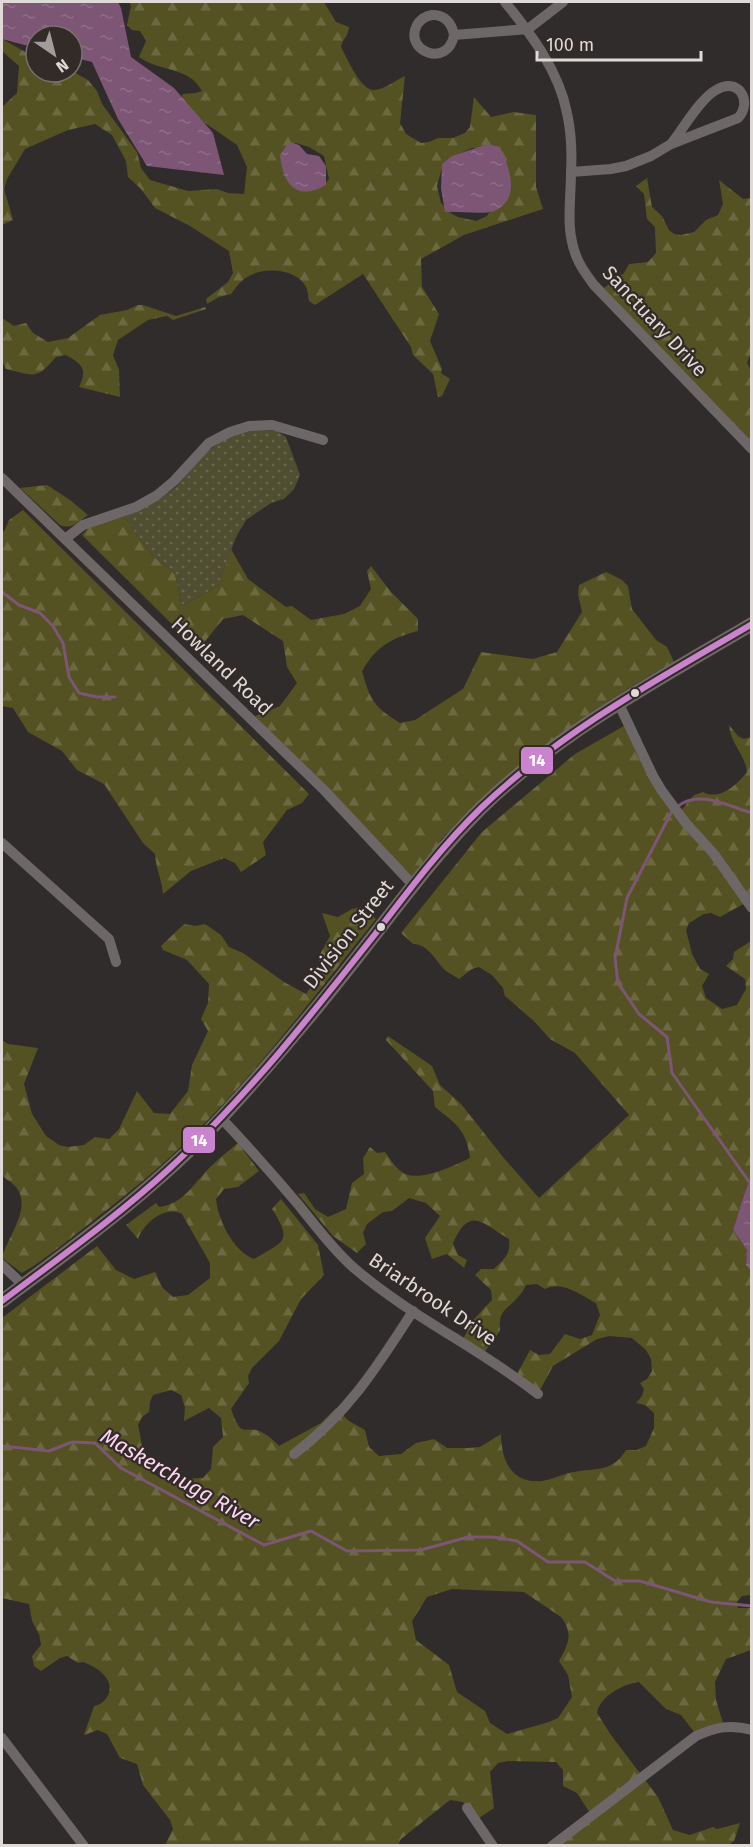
<svg xmlns="http://www.w3.org/2000/svg" width="753" height="1847" font-family="'Fira Sans',sans-serif">
<style>
.forest{fill:url(#forest-firs);fill-rule:evenodd}
.park{fill:url(#park-dots)}
.water{fill:url(#water-ripples)}
.lines{fill:none;stroke-linecap:round;stroke-linejoin:round}
.stream{stroke:#7d5675;stroke-width:3}
.minor{stroke:#6e6767;stroke-width:10}
.major{stroke:#706767;stroke-width:14}
.bus-1-casing{stroke:#332b28;stroke-width:10}
.bus-1{stroke:#ca84cd;stroke-width:6}
.bus-dot{fill:#dfdad7;stroke:#332b28;stroke-width:2}
.labels{text-anchor:middle;dominant-baseline:central;stroke-width:4.5;stroke-linejoin:round;paint-order:stroke}
.street-label{font-size:20px;fill:#dfdad7;stroke:#332b28}
.water-label{font-size:21px;font-style:italic;fill:#ffd5f5;stroke:#332b28}
.line-badge{stroke:#332b28;stroke-width:2}
.badge-label{font-size:16px;text-anchor:middle;font-weight:bold;fill:#fff}
</style>
<defs>
<pattern id="forest-firs" width="22" height="20" patternUnits="userSpaceOnUse" patternTransform="scale(1.5)"><rect width="22" height="20" fill="#545122"/><path d="M5 1l3.5 6h-7zM16 11l3.5 6h-7z" fill="#6c6941"/></pattern>
<pattern id="park-dots" width="8" height="8" patternUnits="userSpaceOnUse" patternTransform="scale(1.5)"><rect width="8" height="8" fill="#4f4e31"/><path d="M2 2h.1M6 6h.1" fill="none" stroke="#68674e" stroke-width="1.8" stroke-linecap="round"/></pattern>
<pattern id="water-ripples" width="26" height="14" patternUnits="userSpaceOnUse" patternTransform="scale(1.5)"><rect width="26" height="14" fill="#7d5675"/><path d="M2 4q2-2 4 0t4 0M15 11q2-2 4 0t4 0" fill="none" stroke="#8f6e88"/></pattern>
</defs>
<rect width="100%" height="100%" fill="#302c2b"/>
<path class="forest" d="M129,2H324L336,22L349,27C349,36 342,39 341,47C347,58 361,92 375,90C385,89 396,80 405,76L400,123L406,134L421,143L429,142L438,138H453L465,133L470,127L474,97L491,117L513,112L536,115V187L543,209L464,235L421,259L422,287L439,314L430,341L442,369L441,373L450,379L442,396L438,397L433,374L413,355L411,347L363,274L315,305L309,301C308,297 308,291 306,287C297,269 267,267 251,275C242,279 237,286 231,294L219,297L207,304L206,299L228,282L233,273L229,251L190,226L155,208L141,189L128,177L126,161L112,135L95,124L68,130L25,149L7,179L4,189L13,220L2,225V107L17,93L19,66L2,51V39L36,58V72L72,71L88,80L97,91L102,104L137,152L141,168L150,180L188,191L217,189L228,193L244,194L247,167L237,145L195,116L181,98L183,94L196,93L202,91C189,66 159,72 139,57L146,41L140,31L132,30L127,25L131,6ZM296,143L309,147L324,156L329,179L322,187L286,147ZM472,148H483L503,188L487,216L476,221L458,217L452,214L441,203L437,186L442,168L448,159Z
M647,178L652,207L662,216L669,230L674,234L681,235L694,232L706,220L718,215L723,204L719,180L743,199L751,198L752,350L747,363L751,370V449L604,288L624,273L629,264L648,262L656,253L655,227L647,219L644,194L636,186Z
M138,305H143L176,316L205,307L206,309L173,320L167,316L148,320L118,340L113,355L119,370L120,397L79,387C88,369 82,364 66,355L56,357C36,380 35,376 6,369L2,361V318L14,326L26,323L33,333L48,342L68,338L100,315L127,310Z
M47,485L70,500L88,515C78,522 72,530 60,525L20,488Z
M23,510L309,794L302,803L287,810L263,842L266,855L241,872L235,863L224,858L191,871L163,894C162,879 156,870 155,854L143,843L104,784L77,770L62,751L28,732L13,708L2,706V532L5,530L9,520Z
M123,516L152,555L175,574L182,606L218,586L231,549L248,579L286,607L292,606L311,620L344,614L360,606L371,589L367,571L371,566L391,592L418,619V631C391,638 376,647 362,671C370,700 374,707 400,723L415,720L463,689L481,652L533,659L557,652L582,612L578,594L579,585L606,572L622,580L628,586L632,609L656,640L667,647L674,662C587,710 508,768 440,841L446,846L413,885L251,718L280,706L297,683L287,667L283,641L243,615L223,619L198,650L82,535L92,523Z
M629,723L679,813L694,795L703,792C719,801 737,785 747,772C745,754 730,743 729,725L738,736L744,739L751,737V908L747,902L720,917L711,913L704,914L689,923L686,930L692,954L700,969L709,974L702,986L706,998L722,1009L737,1005L746,989L745,979L726,966L733,959L734,952L751,941V1177C743,1195 739,1212 733,1230L747,1250L746,1264L752,1271V1595L742,1596L737,1602L738,1608H751V1650L726,1659L715,1682L716,1700L723,1723L695,1733L681,1715L666,1709L639,1682C623,1684 600,1696 597,1713L611,1735L658,1797L673,1830L690,1835L713,1827L717,1829L740,1823L734,1841L727,1846L550,1845L590,1813L577,1793L563,1786V1770L556,1762L508,1761L498,1763L490,1772L494,1808L476,1820L463,1802L450,1800L401,1839L398,1845H165L173,1829L170,1820L143,1785L137,1764L120,1758L107,1734L98,1730L84,1735L94,1706C108,1703 115,1688 105,1676C99,1669 91,1665 83,1662L78,1663L67,1656L60,1658L41,1671L34,1666L32,1656L41,1645L39,1634L32,1621L29,1604L2,1598V1318L97,1246L116,1270L134,1279L155,1272L162,1287L173,1297L188,1295L210,1278V1263L182,1214C165,1205 144,1223 138,1239L126,1225L156,1203L159,1207C181,1204 189,1190 203,1175C213,1163 226,1153 238,1143L259,1171L238,1187L224,1189L216,1199C218,1220 233,1251 254,1259C284,1241 293,1242 272,1209L281,1199L318,1245L324,1275L301,1299L279,1341L252,1368L248,1376L249,1383L231,1409C243,1443 244,1422 263,1433C269,1436 274,1441 279,1446L321,1423L336,1408L349,1421L365,1430L369,1447L379,1456L401,1454L416,1443L434,1439L447,1448H468L480,1447L501,1434C501,1463 514,1487 547,1480C556,1478 565,1473 574,1472C597,1468 613,1472 626,1450H637L646,1446L654,1428V1413L645,1405L636,1403L642,1396L644,1389L640,1383L647,1379L652,1371L651,1359L646,1350L632,1338L609,1336L597,1339L553,1366L540,1390L516,1376L530,1350L539,1355L550,1354L565,1334L580,1339L592,1335L600,1315L596,1303C580,1295 563,1280 545,1289L537,1284L526,1285C524,1289 521,1294 518,1297C506,1311 498,1310 500,1331L483,1354L462,1341L473,1320L492,1300L491,1290L475,1275L481,1269H494C504,1259 511,1255 509,1239C482,1223 470,1205 453,1243L458,1255L467,1260L464,1268L447,1254L432,1259L425,1238L440,1216L426,1203L409,1198L392,1211L383,1212L367,1224L363,1233L366,1244L357,1253L333,1236L298,1194L304,1193L315,1209L328,1217L346,1209L352,1183L364,1174L363,1158L370,1147L377,1153L385,1152C390,1159 397,1170 405,1174C423,1181 453,1166 470,1158C467,1130 455,1123 435,1107L433,1091L386,1040L388,1036L432,1066L440,1085L461,1104L503,1157L539,1198L629,1115L575,1053L550,1039L535,1022L505,996L503,988L492,975L479,967L472,969L459,979C455,976 450,974 446,971C436,962 429,944 413,944L401,933L482,832L575,754ZM171,1390L181,1395L185,1407L184,1421L209,1408L221,1418L223,1437L213,1447L211,1469L203,1478C191,1478 176,1481 164,1479C144,1475 142,1441 138,1425L142,1417L149,1412L150,1402L153,1395ZM452,1589L524,1592L561,1617C574,1634 568,1645 559,1661L568,1675L572,1697L558,1718L549,1722L507,1734L490,1723L485,1711L457,1692L449,1665L416,1640L412,1621L427,1597Z
M360,907L376,919C318,991 262,1067 196,1132C163,1166 126,1195 89,1224C67,1241 46,1259 22,1273L2,1258C6,1239 33,1208 16,1187C12,1182 6,1180 2,1175V1040L8,1044L38,1048L24,1084L32,1114L46,1136L59,1145L68,1147L84,1145L95,1137L109,1139L119,1129L137,1091L154,1113L170,1114L188,1091L192,1065L208,1031L201,1019L208,1003L209,984L187,960L163,950L161,946L184,924L195,926L205,924L221,935L229,947L243,953L284,982L306,994L323,970L318,958L330,936L322,913L338,917L352,909Z"/>
<path class="park" d="M252,429L277,431L286,437L300,475L294,489L284,499L271,503L246,520L236,537L218,586L182,606L175,574L152,555L123,516L156,502L177,486L204,454L226,438Z"/>
<path class="water" d="M2,2H118L121,8L131,57L174,88L213,133L224,175L147,166L118,119L92,62L72,57V36H36V48L2,39Z
M293,143L299,145L307,154L319,156L326,166V185C296,202 283,184 280,155L287,145Z
M488,144L500,147C509,167 522,199 494,211C483,215 458,211 445,212L441,188L442,164L452,156Z
M751,1177V1271L746,1265L747,1250L733,1230C739,1212 743,1195 751,1177Z"/>
<g class="lines">
<path class="stream" d="M2,592L19,605L40,613L53,626L63,643L69,677L79,693L97,697H115
M677,807C698,789 728,806 752,813
M672,811L627,898L615,958L618,983L639,1014L667,1037L672,1073L752,1186
M2,1446L49,1451L72,1442L95,1443L121,1468L264,1545L311,1531L347,1551L421,1550L468,1537H493L517,1541L548,1562H585L615,1581H640L711,1602L752,1606"/>
<path class="minor" d="M505,2C531,34 559,71 567,113C571,131 572,154 571,172C571,202 565,230 577,258C581,268 588,277 594,285L752,449
M454,35C448,69 403,51 417,25C420,20 426,16 432,15C444,14 452,23 454,35L528,29L563,2
M571,172L611,169L626,166L651,156L671,144L738,118C753,102 739,76 716,90C700,99 683,129 671,144
M2,478L324,790L413,885
M65,539L83,525L136,507L156,496L174,481L209,443L230,432L249,426L272,425L323,440
M618,702L653,776L662,791L685,822L714,854L752,908
M2,843L109,939L116,962
M221,1118C248,1146 272,1174 297,1203C315,1225 333,1250 354,1268C411,1317 479,1348 538,1394
M2,1265L23,1285
M294,1454C348,1413 377,1367 413,1311
M2,1738L84,1846
M467,1808L493,1846
M552,1846L696,1736C716,1727 730,1724 752,1730"/>
<path class="major" d="M2,1301C78,1244 156,1188 221,1118C266,1069 310,1017 351,965C393,912 433,856 481,808C559,732 659,679 752,624"/>
<defs>
<path id="bus-1" d="M2,1301C59,1258 118,1216 170,1168C207,1134 240,1098 273,1060C308,1019 342,976 376,933C409,890 442,846 481,808C560,732 658,679 752,624"/>
</defs>
<use href="#bus-1" class="bus-1-casing"/>
<use href="#bus-1" class="bus-1"/>
</g>
<g class="bus-dot">
<circle cx="635" cy="693" r="5"/>
<circle cx="381" cy="927" r="5"/>
</g>
<g class="labels">
<g class="street-label">
<text transform="translate(655 321) rotate(47)">Sanctuary Drive</text>
<text transform="translate(222 666) rotate(44)">Howland Road</text>
<text transform="translate(348 934) rotate(-52)">Division Street</text>
<text transform="translate(433 1299) rotate(34)">Briarbrook Drive</text>
</g>
<g class="water-label">
<text transform="translate(180 1479) rotate(30)">Maskerchugg River</text>
</g>
</g>
<g class="line-badge">
<rect x="520" y="746" width="34" height="29" rx="6" fill="#ca84cd"/>
<rect x="182" y="1126" width="34" height="28" rx="6" fill="#ca84cd"/>
</g>
<g class="badge-label">
<text x="537" y="766">14</text>
<text x="199" y="1146">14</text>
</g>
<rect width="753" height="1847" fill="none" stroke="#dfdad7" stroke-width="6"/>
<g transform="translate(54 54) rotate(145)"><circle r="28" fill="#332b28" stroke="#78716e" stroke-width="1.5"/>
<path d="M0-4.5L10 22L0 15L-10 22Z" fill="#a29d9b"/>
<text y="-9" font-size="16" font-weight="bold" text-anchor="middle" fill="#dfdad7">N</text>
</g>
<path d="M537 51v9h164v-9" fill="none" stroke="#dfdad7" stroke-width="3"/>
<text x="546" y="51" font-size="18" fill="#dfdad7" stroke="#332b28" stroke-width="4.5" paint-order="stroke">100 m</text>
</svg>
